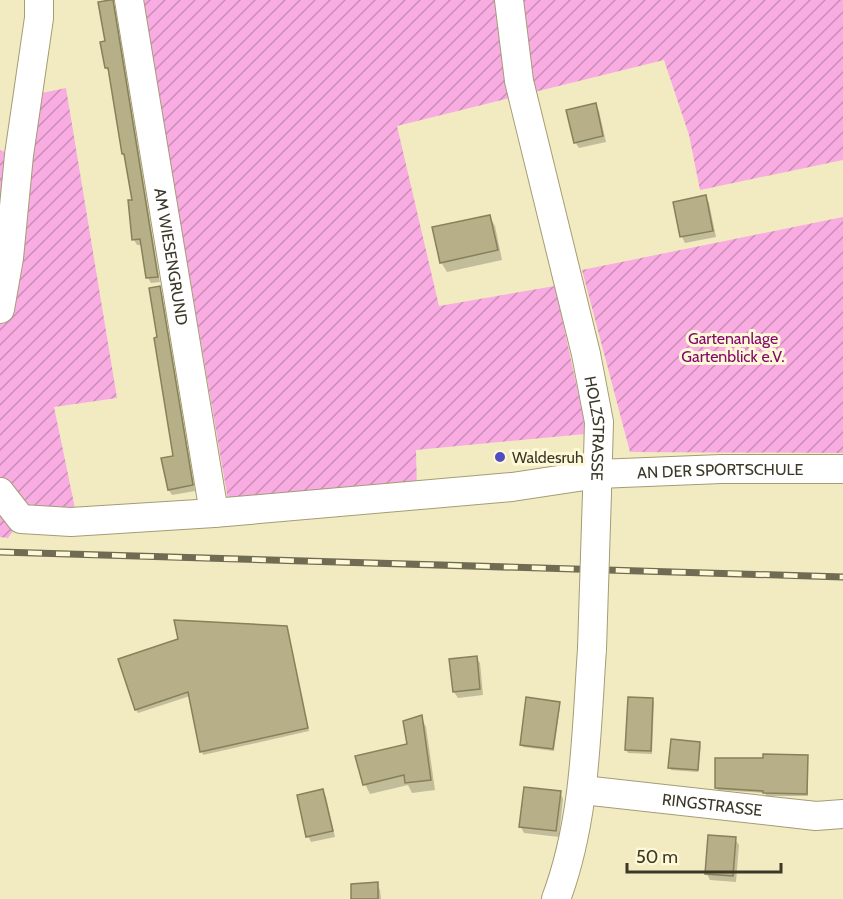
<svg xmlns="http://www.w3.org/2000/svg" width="843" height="899" font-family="Cabin,sans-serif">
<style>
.garden{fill:url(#garden-furrows)}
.shadow{fill:#0003}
.building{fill:#b6af87;stroke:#87805a;stroke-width:1.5}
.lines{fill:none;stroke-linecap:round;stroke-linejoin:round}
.minor-casing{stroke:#a49c75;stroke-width:30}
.minor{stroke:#fff;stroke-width:28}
.rail-casing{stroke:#706b53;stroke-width:7}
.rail{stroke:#fef8d7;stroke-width:4.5;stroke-dasharray:14;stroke-linecap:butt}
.minor-bridge-casing{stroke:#a49c75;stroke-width:30;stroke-linecap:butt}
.minor-bridge{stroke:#fff;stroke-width:28}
.poi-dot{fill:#4f4dc4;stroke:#fef8d7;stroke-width:2}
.labels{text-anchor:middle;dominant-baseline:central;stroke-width:6;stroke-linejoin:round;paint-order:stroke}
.street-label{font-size:16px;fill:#3c3828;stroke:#fef8d7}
.park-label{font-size:16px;fill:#83086c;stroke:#fef8d7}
.poi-label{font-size:16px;fill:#3c3828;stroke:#fef8d7;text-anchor:start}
</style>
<defs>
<pattern id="garden-furrows" width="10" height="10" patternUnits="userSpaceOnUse" patternTransform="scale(1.5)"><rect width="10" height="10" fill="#f8ace1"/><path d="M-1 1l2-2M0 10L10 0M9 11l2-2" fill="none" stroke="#ca8db6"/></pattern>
</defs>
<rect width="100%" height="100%" fill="#f2ebc1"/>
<path class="garden" d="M142,0H843V160L700,190L689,135L664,60L397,126L439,306L555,286L583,415L585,434L416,450L417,492L228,500Z
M66,88L117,398L54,407L76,513L28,510L8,538L0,537V150L5,152L37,94Z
M843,217V453L630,452L582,270Z"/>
<path class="shadow" d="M112,1L115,7L160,282L151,283L148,278L142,245H137L134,240V201L126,159L123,154L110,73L106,68V42Z
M595,104L599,111L606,142L579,148L575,142Z
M706,197L709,203L716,237L685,243L682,237L675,203Z
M489,216L495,226L502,260L447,272L441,262Z
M159,288L162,294L195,491L172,495L169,490L175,457L159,338Z
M286,627L309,731L203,755L190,696L138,713L136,710L120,660Z
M476,657L480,663L483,695L458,698L454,692Z
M652,699L654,702L652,754L628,753L626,750Z
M559,703L560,706L554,751L523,747L521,744Z
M421,717L426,727L435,790L412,793L408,785L370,794L365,784L409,745Z
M699,743L701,746L698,772L671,770L670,767Z
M807,756L808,796H766L765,793L718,790L717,788Z
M323,791L326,797L335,837L311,842L308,836Z
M560,792L563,799L559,837L524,833L521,827Z
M735,839L739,845L736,882L710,880L707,874Z
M377,884L380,890L381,899H353Z"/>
<path class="building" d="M110,0H113L158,277L146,278L140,239L132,240L128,200H132L124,154H122L108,68H105L100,42L105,41L98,2Z
M596,103L603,136L574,143L566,110Z
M706,195L713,231L680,237L673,202Z
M490,215L498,250L440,263L432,227Z
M160,286L193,485L168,490L161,458L173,456L154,338L157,337L149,288Z
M174,620L287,626L308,728L200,752L188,692L135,710L118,659L178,639Z
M477,656L480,689L453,692L449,659Z
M526,697L560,702L553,749L520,745Z
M628,697L653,698L651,751L625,750Z
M422,715L431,780L405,783L404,775L363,785L355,756L407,744L403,721Z
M671,739L700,742L698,770L668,768Z
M763,754L808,755L807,794L763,793V791L715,788V758H763Z
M524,787L561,791L556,831L519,827Z
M323,789L333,831L306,837L297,795Z
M708,835L736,837L733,876L705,874Z
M378,882V899H351V884Z"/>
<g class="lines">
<defs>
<g id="minor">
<path id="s1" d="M129,0L214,513"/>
<path id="s2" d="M509,0L519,81L586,354L599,422L597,492"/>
<path d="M0,309L9,258L19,155L39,18V0"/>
<path id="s3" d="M0,492L21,519L71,522L214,513L512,487L598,474L721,469H843"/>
<path id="s4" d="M583,790L816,816L843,814"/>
<path d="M556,899C586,819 586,733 592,649"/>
</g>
</defs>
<use href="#minor" class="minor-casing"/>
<use href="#minor" class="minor"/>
<defs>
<path id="rail" d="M0,552L843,577"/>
</defs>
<use href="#rail" class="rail-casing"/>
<use href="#rail" class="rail"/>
<defs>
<path id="minor-bridge" d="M592,649L597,493"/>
</defs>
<use href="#minor-bridge" class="minor-bridge-casing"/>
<use href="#minor-bridge" class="minor-bridge"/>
</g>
<circle class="poi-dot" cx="500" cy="457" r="6"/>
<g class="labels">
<g class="street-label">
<text stroke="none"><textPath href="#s1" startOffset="260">AM WIESENGRUND</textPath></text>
<text stroke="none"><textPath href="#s2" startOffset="438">HOLZSTRASSE</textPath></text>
<text stroke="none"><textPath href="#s3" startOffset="736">AN DER SPORTSCHULE</textPath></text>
<text stroke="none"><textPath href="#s4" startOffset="130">RINGSTRASSE</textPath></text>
</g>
<g class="park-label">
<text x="733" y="338">Gartenanlage<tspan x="733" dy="18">Gartenblick e.V.</tspan></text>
</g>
<g class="poi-label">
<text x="512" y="457">Waldesruh</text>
</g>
</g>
<path d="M627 863v9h154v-9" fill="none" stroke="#3c3828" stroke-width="3"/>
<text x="636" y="863" font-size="18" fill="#3c3828" stroke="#fef8d7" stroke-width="4.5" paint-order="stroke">50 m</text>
</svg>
